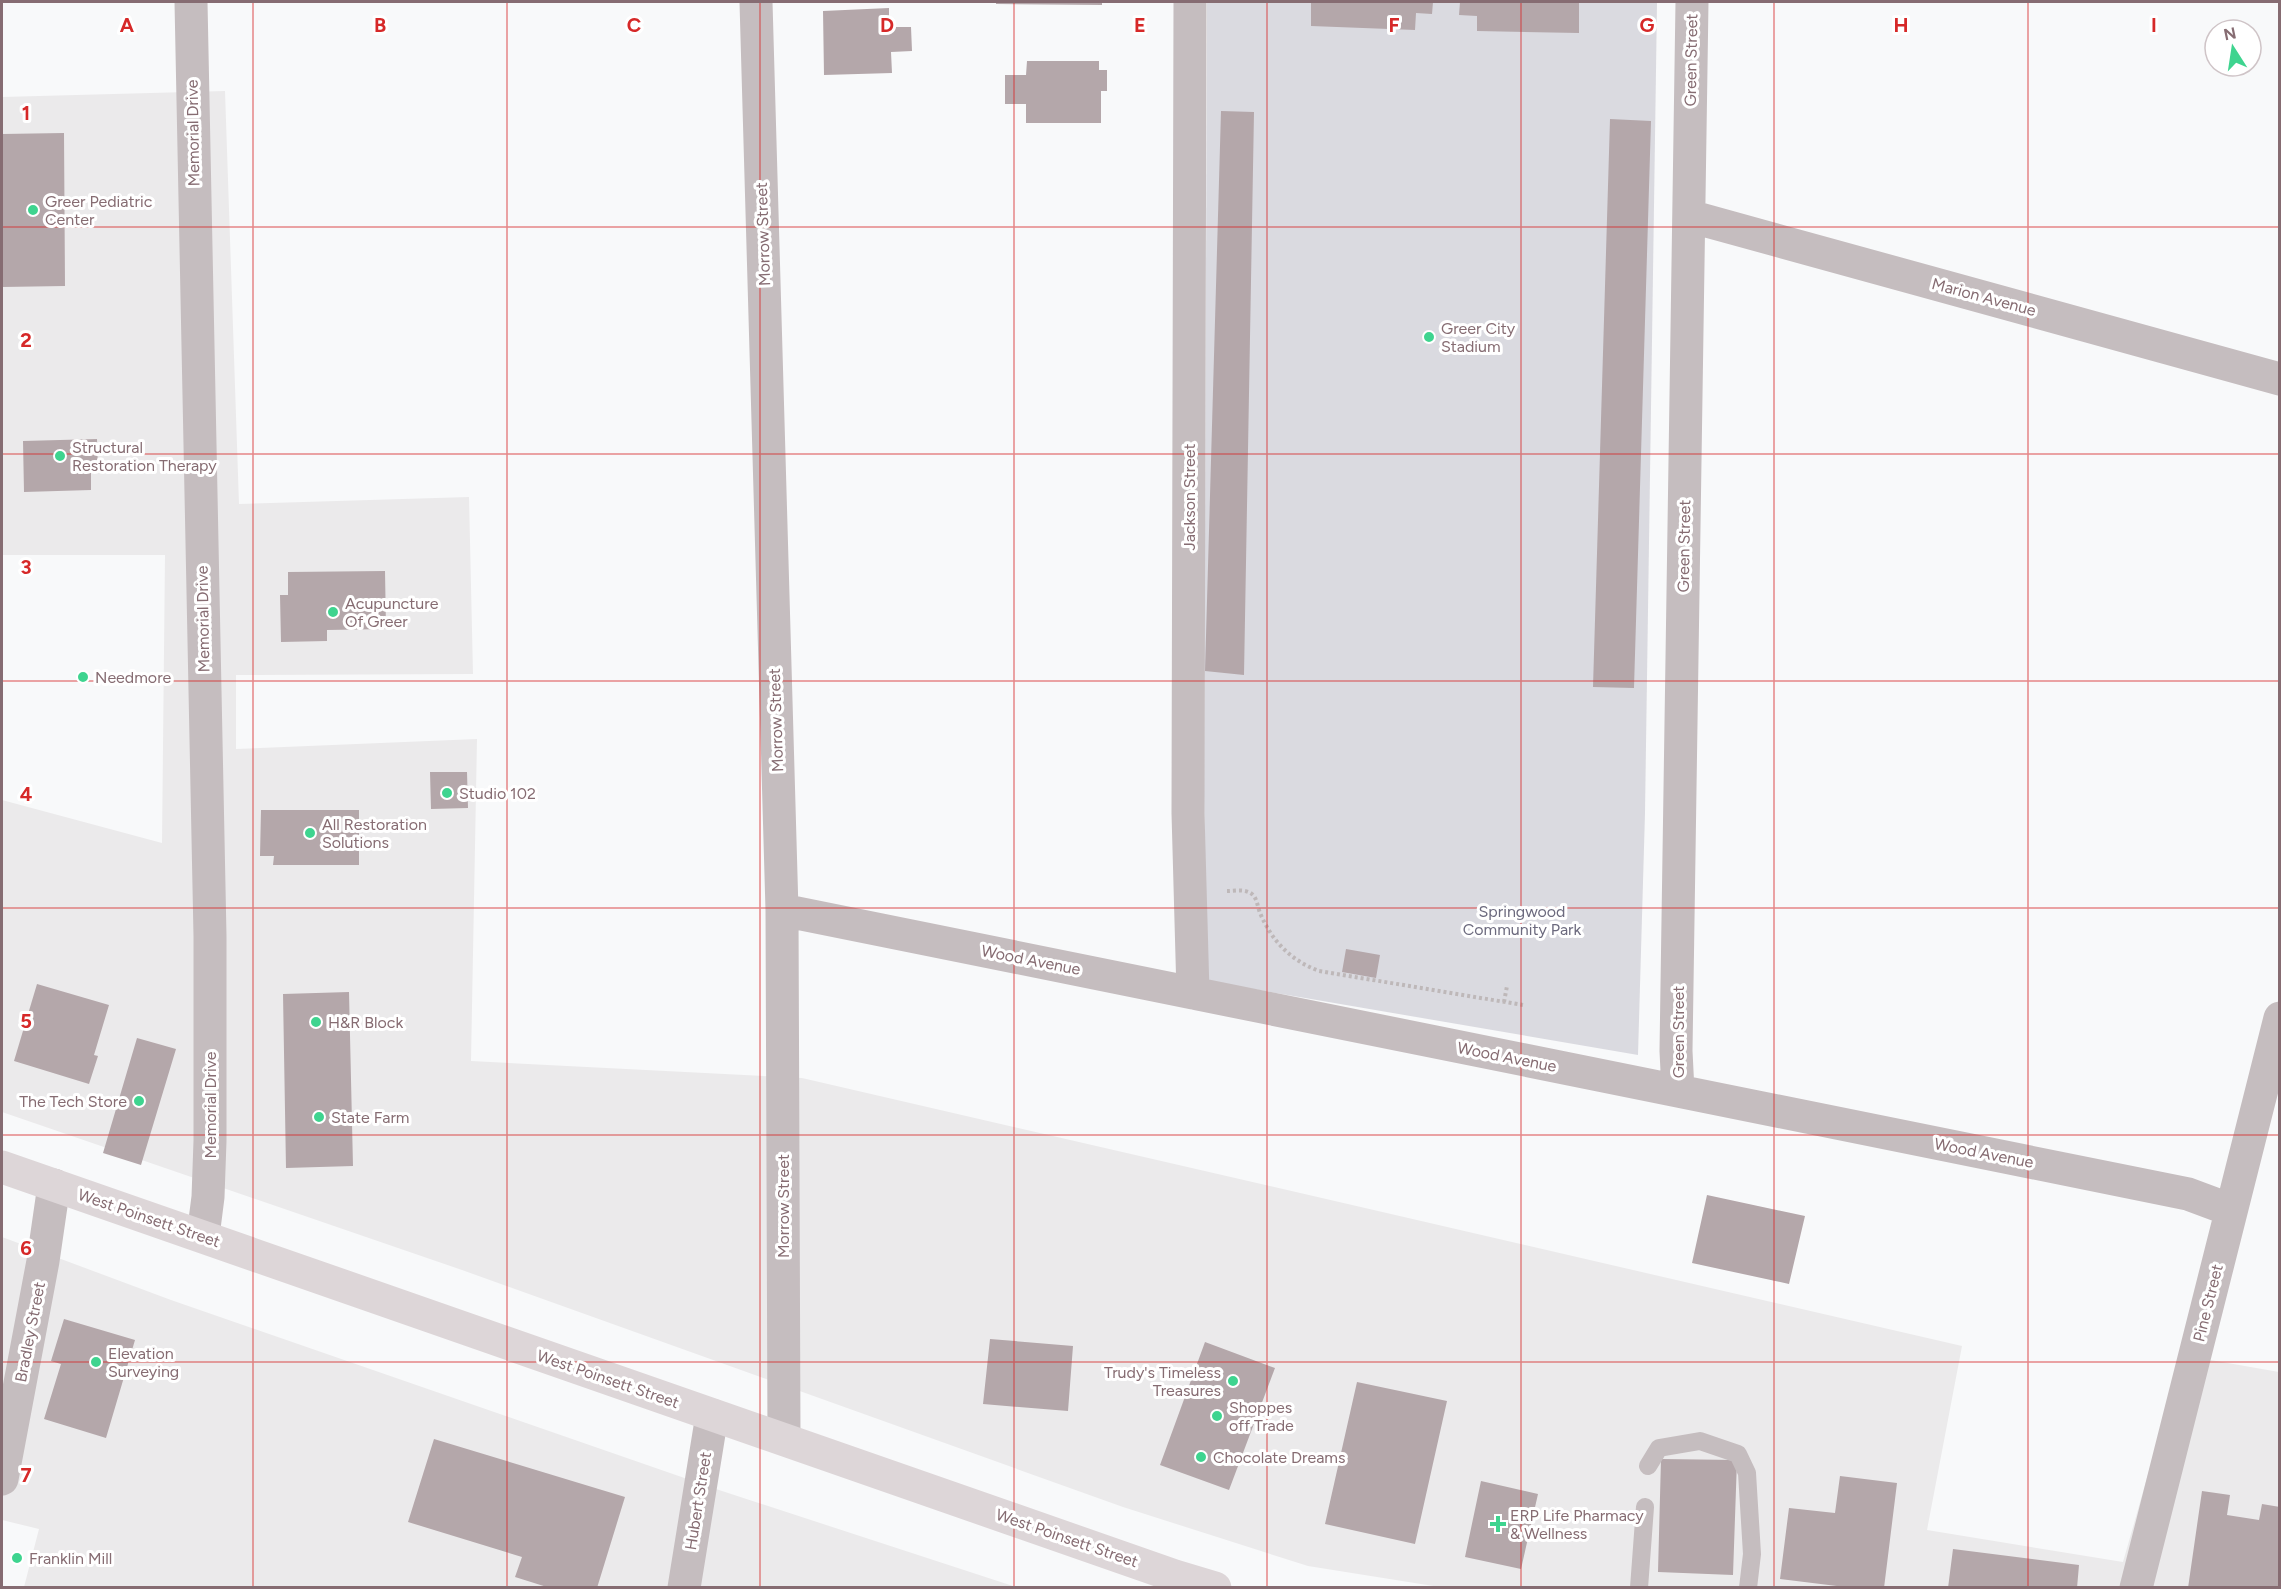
<svg xmlns="http://www.w3.org/2000/svg" width="2281" height="1589" font-family="Figtree,sans-serif">
<style>
.built{fill:#ebeaeb}
.green{fill:#dadae0}
.building{fill:#b4a7aa}
.lines{fill:none;stroke-linecap:round;stroke-linejoin:round}
.path{stroke:#beb8b9;stroke-width:4;stroke-dasharray:3 3;stroke-linecap:butt}
.service{stroke:#c5bdbf;stroke-width:18}
.minor{stroke:#c5bdbf;stroke-width:33}
.secondary{stroke:#ddd6d8;stroke-width:33}
.grid{fill:none;stroke:#d62828;stroke-width:1.5;stroke-opacity:0.55}
.poi-dot{fill:#3ed48f;stroke:#fff;stroke-width:2}
.labels{text-anchor:middle;dominant-baseline:central;stroke-width:6;stroke-linejoin:round;paint-order:stroke}
.street-label{font-size:16px;fill:#866c72;stroke:#fff}
.poi-label{font-size:16px;fill:#866c72;stroke:#fff;text-anchor:start}
.park-label{font-size:16px;fill:#6c6a7e;stroke:#fff}
.grid-label{font-size:20px;text-anchor:middle;font-weight:bold;fill:#d62828;stroke:#fff;stroke-width:6;stroke-linejoin:round;paint-order:stroke}
</style>
<rect width="100%" height="100%" fill="#f8f9fa"/>
<path class="built" d="M225,91L239,504L469,497L473,674L236,675V749L477,739L471,1061L802,1078L1962,1346L1927,1530L2123,1562L2182,1355L2279,1372V1587L1446,1588L1308,1566L1123,1507L462,1270L2,1112V800L162,843L165,555H2V97Z
M2,1237L171,1300L719,1490L1016,1587H24L39,1529L2,1520Z"/>
<path class="green" d="M1207,2L1657,3L1645,813L1638,1055L1206,981L1204,794Z"/>
<path class="building" d="M996,2H1102V5L996,4Z
M1311,2H1433L1432,14L1416,13L1415,30L1311,26Z
M1460,2H1579V33L1477,31V16L1459,15Z
M889,8V27H911L912,51L891,52L892,73L824,75L823,11Z
M1027,61H1099V70H1107V91H1101V123H1026V104H1005V75H1026Z
M1221,111L1254,112L1244,675L1205,671Z
M1610,119L1651,121L1634,688L1593,687Z
M64,133L65,286L2,287V134Z
M97,439L98,471H91V490L24,492L23,441Z
M385,571L386,629L327,630V641L281,642L280,595H288V572Z
M430,772H467L468,808L431,809Z
M261,810H359V865H273L274,856H260Z
M1346,949L1380,955L1376,978L1342,972Z
M37,984L109,1005L94,1055L98,1056L89,1084L14,1061Z
M349,992L353,1166L286,1168L283,994Z
M137,1038L176,1049L141,1165L103,1153Z
M1707,1195L1805,1216L1789,1284L1692,1263Z
M64,1319L135,1340L106,1438L44,1419L61,1364L51,1361Z
M990,1339L1073,1346L1068,1411L983,1404Z
M1205,1342L1275,1368L1229,1490L1160,1465Z
M1357,1382L1447,1401L1415,1544L1325,1524Z
M434,1439L625,1497L597,1588H550L515,1577L522,1557L408,1522Z
M1661,1459L1737,1460L1733,1575L1658,1572Z
M1840,1476L1897,1483L1884,1588H1853L1780,1579L1789,1508L1835,1513Z
M1481,1481L1538,1494L1521,1569L1465,1557Z
M2202,1491L2230,1495L2227,1515L2259,1520L2262,1504L2280,1507V1588H2188Z
M1953,1549L2079,1565L2077,1588H1948Z"/>
<g class="lines">
<path class="path" d="M1227,891C1236,891 1247,888 1254,896C1257,900 1258,908 1260,913C1272,941 1290,960 1319,971L1523,1005
M1504,1002L1507,986"/>
<path class="service" d="M1648,1466L1659,1448L1700,1441L1738,1454L1747,1473L1752,1554L1748,1588
M1639,1588L1645,1507"/>
<path class="minor" d="M191,2L210,936V1141L208,1197L203,1236
M756,2L782,910L784,1438
M1190,2L1188,813L1193,993
M1689,216L2280,379
M782,910L2188,1194L2231,1210
M1678,1091L1676,1051L1692,2
M2,1479L43,1261L54,1185
M684,1588L712,1415
M2136,1588L2280,1018"/>
<path class="secondary" d="M2,1167L1175,1576L1215,1588"/>
</g>
<path class="grid" d="M253,2V1588M507,2V1588M760,2V1588M1014,2V1588M1267,2V1588M1521,2V1588M1774,2V1588M2028,2V1588M2,227H2280M2,454H2280M2,681H2280M2,908H2280M2,1135H2280M2,1362H2280"/>
<g class="poi-dot">
<circle cx="33" cy="210" r="6"/>
<circle cx="1429" cy="337" r="6"/>
<circle cx="60" cy="456" r="6"/>
<circle cx="333" cy="612" r="6"/>
<circle cx="83" cy="677" r="6"/>
<circle cx="447" cy="793" r="6"/>
<circle cx="310" cy="833" r="6"/>
<circle cx="316" cy="1022" r="6"/>
<circle cx="139" cy="1101" r="6"/>
<circle cx="319" cy="1117" r="6"/>
<circle cx="96" cy="1362" r="6"/>
<circle cx="1233" cy="1381" r="6"/>
<circle cx="1217" cy="1416" r="6"/>
<circle cx="1201" cy="1457" r="6"/>
<path d="M1495 1515h6v6h6v6h-6v6h-6v-6h-6v-6h6z"/>
<circle cx="17" cy="1558" r="6"/>
</g>
<g class="labels">
<g class="street-label">
<text transform="translate(1691 60) rotate(-89)">Green Street</text>
<text transform="translate(193 133) rotate(-91)">Memorial Drive</text>
<text transform="translate(763 234) rotate(-92)">Morrow Street</text>
<text transform="translate(1984 297) rotate(15)">Marion Avenue</text>
<text transform="translate(1189 497) rotate(-90)">Jackson Street</text>
<text transform="translate(1684 546) rotate(-89)">Green Street</text>
<text transform="translate(203 619) rotate(-91)">Memorial Drive</text>
<text transform="translate(776 720) rotate(-92)">Morrow Street</text>
<text transform="translate(1031 960) rotate(11)">Wood Avenue</text>
<text transform="translate(1678 1032) rotate(-90)">Green Street</text>
<text transform="translate(1507 1057) rotate(11)">Wood Avenue</text>
<text transform="translate(210 1105) rotate(-90)">Memorial Drive</text>
<text transform="translate(1984 1153) rotate(11)">Wood Avenue</text>
<text transform="translate(783 1206) rotate(-90)">Morrow Street</text>
<text transform="translate(149 1218) rotate(19)">West Poinsett Street</text>
<text transform="translate(2208 1303) rotate(-76)">Pine Street</text>
<text transform="translate(30 1332) rotate(-79)">Bradley Street</text>
<text transform="translate(608 1379) rotate(19)">West Poinsett Street</text>
<text transform="translate(698 1501) rotate(-81)">Hubert Street</text>
<text transform="translate(1067 1538) rotate(19)">West Poinsett Street</text>
</g>
<g class="poi-label">
<text x="45" y="201">Greer Pediatric<tspan x="45" dy="18">Center</tspan></text>
<text x="1441" y="328">Greer City<tspan x="1441" dy="18">Stadium</tspan></text>
<text x="72" y="447">Structural<tspan x="72" dy="18">Restoration Therapy</tspan></text>
<text x="345" y="603">Acupuncture<tspan x="345" dy="18">Of Greer</tspan></text>
<text x="95" y="677">Needmore</text>
<text x="459" y="793">Studio 102</text>
<text x="322" y="824">All Restoration<tspan x="322" dy="18">Solutions</tspan></text>
<text x="328" y="1022">H&amp;R Block</text>
<text x="127" y="1101" text-anchor="end">The Tech Store</text>
<text x="331" y="1117">State Farm</text>
<text x="108" y="1353">Elevation<tspan x="108" dy="18">Surveying</tspan></text>
<text x="1221" y="1372" text-anchor="end">Trudy's Timeless<tspan x="1221" dy="18">Treasures</tspan></text>
<text x="1229" y="1407">Shoppes<tspan x="1229" dy="18">off Trade</tspan></text>
<text x="1213" y="1457">Chocolate Dreams</text>
<text x="1510" y="1515">ERP Life Pharmacy<tspan x="1510" dy="18">&amp; Wellness</tspan></text>
<text x="29" y="1558">Franklin Mill</text>
</g>
<g class="park-label">
<text x="1522" y="911">Springwood<tspan x="1522" dy="18">Community Park</tspan></text>
</g>
</g>
<g class="grid-label">
<text x="127" y="32">A</text>
<text x="380" y="32">B</text>
<text x="634" y="32">C</text>
<text x="887" y="32">D</text>
<text x="1140" y="32">E</text>
<text x="1394" y="32">F</text>
<text x="1647" y="32">G</text>
<text x="1901" y="32">H</text>
<text x="2154" y="32">I</text>
<text x="26" y="120">1</text>
<text x="26" y="347">2</text>
<text x="26" y="574">3</text>
<text x="26" y="801">4</text>
<text x="26" y="1028">5</text>
<text x="26" y="1255">6</text>
<text x="26" y="1482">7</text>
</g>
<rect width="2281" height="1589" fill="none" stroke="#866c72" stroke-width="6"/>
<g transform="translate(2233 48) rotate(348)"><circle r="28" fill="#ffffff" stroke="#cfc4c7" stroke-width="1.5"/>
<path d="M0-4.5L10 22L0 15L-10 22Z" fill="#3ed48f"/>
<text y="-9" font-size="16" font-weight="bold" text-anchor="middle" fill="#866c72">N</text>
</g>
</svg>
